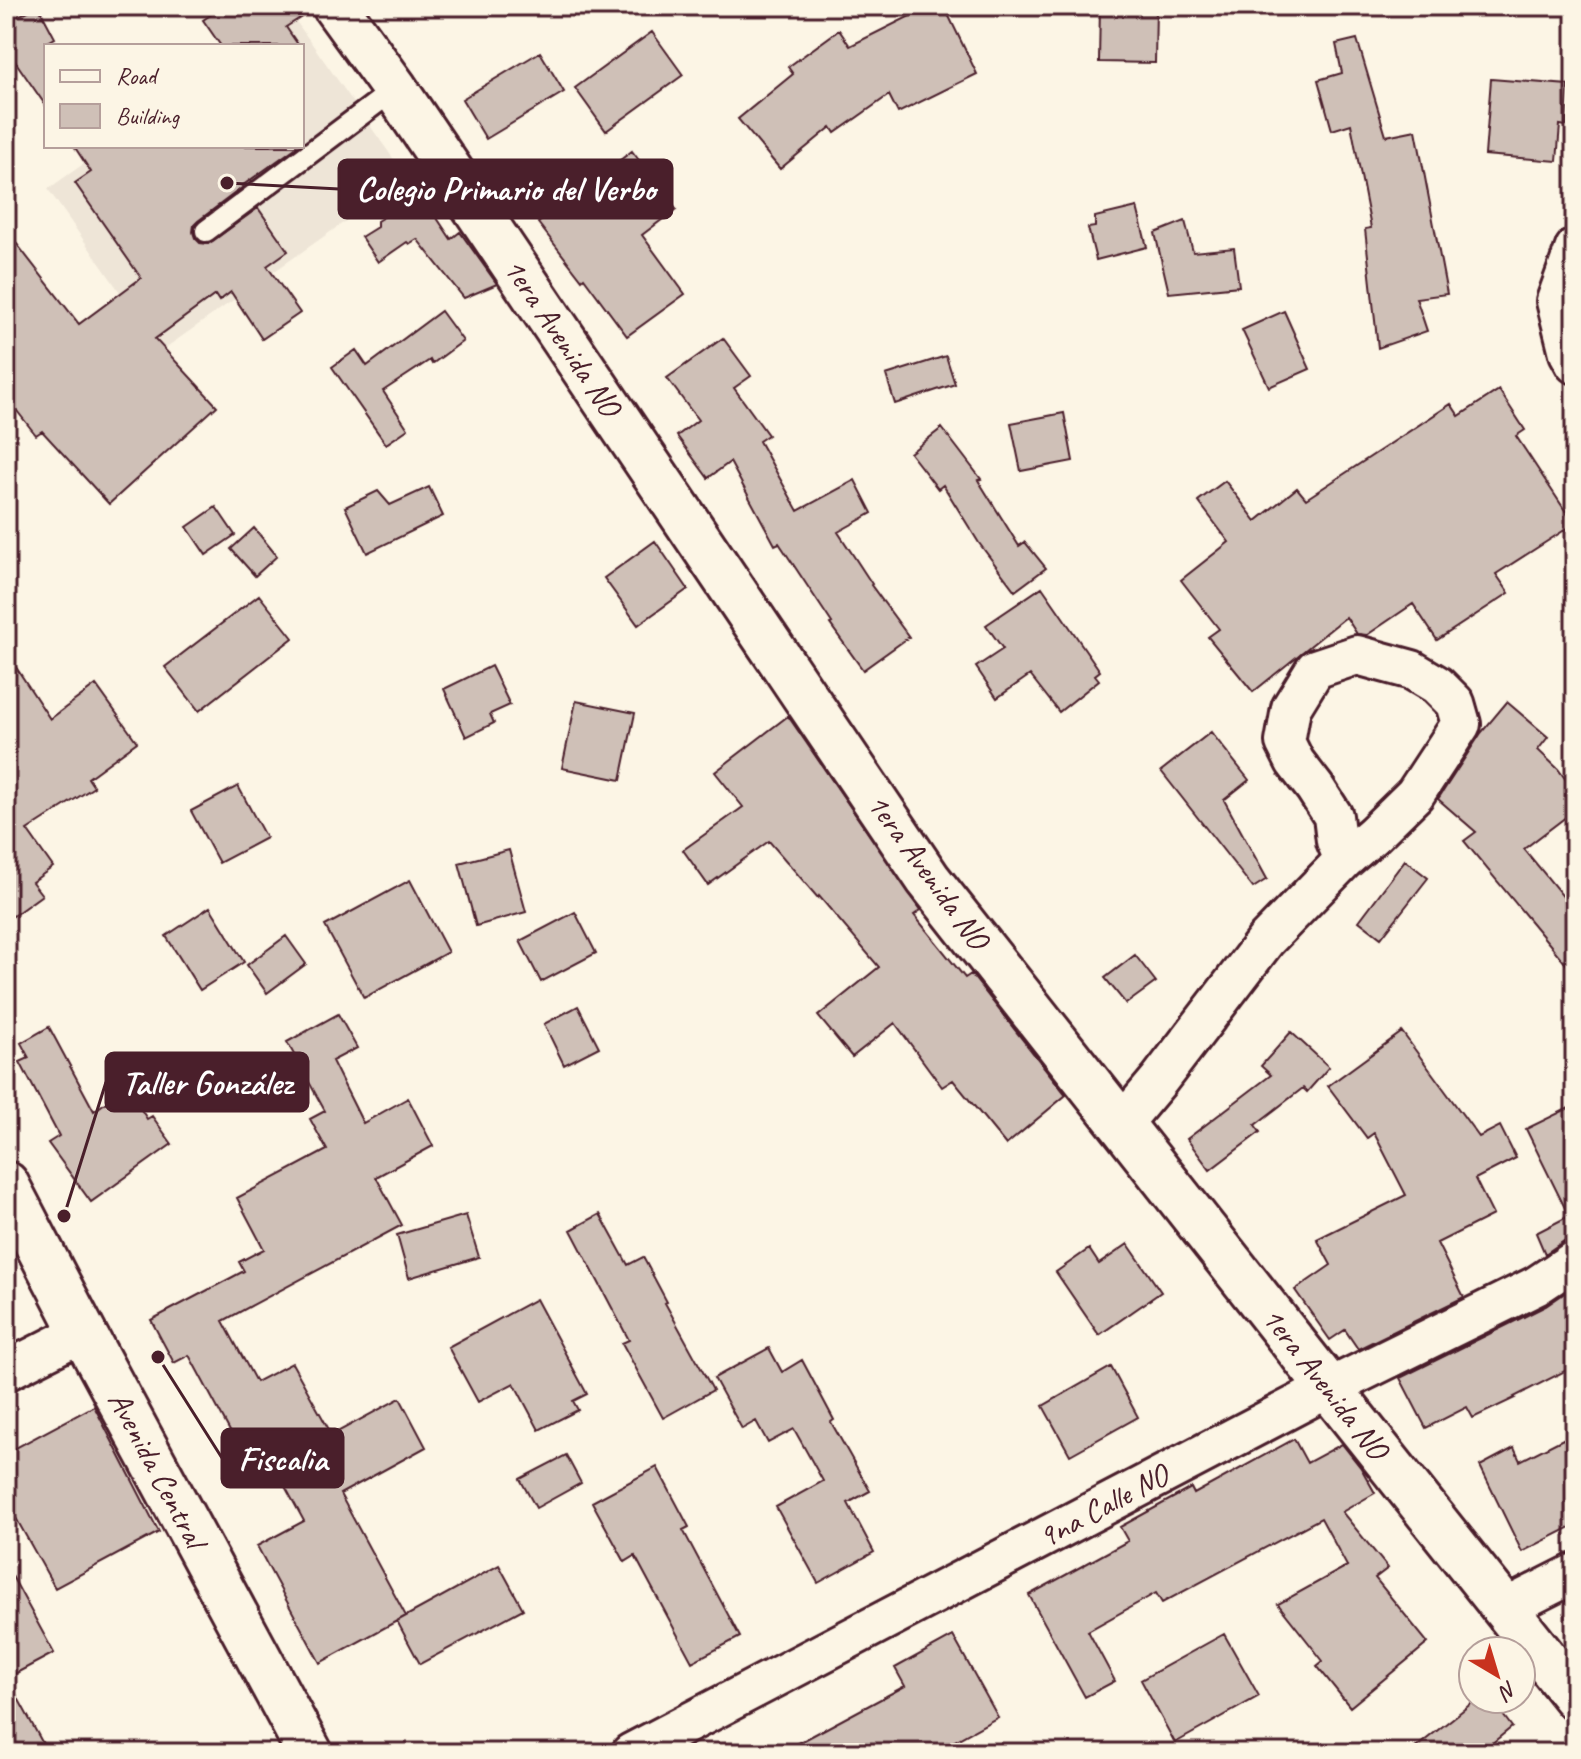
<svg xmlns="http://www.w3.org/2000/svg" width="1581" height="1759" font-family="Caveat,sans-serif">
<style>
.built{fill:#eee5d7}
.building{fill:#cfc0b7;stroke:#4a1f2b;stroke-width:2}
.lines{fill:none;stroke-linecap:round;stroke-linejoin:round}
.service-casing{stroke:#4a1f2b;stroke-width:26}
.minor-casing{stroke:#4a1f2b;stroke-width:44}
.tertiary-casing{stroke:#4a1f2b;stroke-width:50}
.service{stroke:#fcf5e5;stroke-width:20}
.minor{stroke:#fcf5e5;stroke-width:38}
.tertiary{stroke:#fcf5e5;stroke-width:44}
.labels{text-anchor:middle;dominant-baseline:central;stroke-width:8;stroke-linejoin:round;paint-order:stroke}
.street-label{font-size:32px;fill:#4a1f2b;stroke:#fcf5e5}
.leader{fill:none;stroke:#4a1f2b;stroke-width:3}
.callout-dot{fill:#4a1f2b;stroke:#fcf5e5;stroke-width:3}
.callout{fill:#4a1f2b;stroke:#4a1f2b;stroke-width:3}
.callout-label{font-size:34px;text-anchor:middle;font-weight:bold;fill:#fff}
</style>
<rect width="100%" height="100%" fill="#fcf5e5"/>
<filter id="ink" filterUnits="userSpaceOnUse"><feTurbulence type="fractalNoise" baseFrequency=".0125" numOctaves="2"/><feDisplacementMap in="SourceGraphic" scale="16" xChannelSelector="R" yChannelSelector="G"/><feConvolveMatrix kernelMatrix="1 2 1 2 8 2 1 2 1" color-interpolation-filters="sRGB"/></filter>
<g filter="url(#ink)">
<path class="built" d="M293,17L407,178L161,351L48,189L109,146H302V46H251Z"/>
<path class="building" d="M38,6L55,38L46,43V106L6,48V22Z
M224,6H310L311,11L286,27L299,46H221L203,20Z
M930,6H944L977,74L898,113L889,95L835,133L831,127L780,169L738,119L793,74L788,67L839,30L850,46Z
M1100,6H1156L1155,63L1099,62Z
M652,32L683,75L606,131L575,88Z
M1357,39L1386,136L1416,130L1447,294L1416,298L1427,331L1378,348L1365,229L1371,228L1351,124L1332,130L1318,80L1342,73L1336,44Z
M540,52L564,92L486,139L462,99Z
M1491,79L1568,85L1566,126L1560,125L1557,161L1485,155Z
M74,146H298L242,186L243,187L198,221L194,225L193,232L195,238L200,243L208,244L258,208L288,251L267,266L300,313L262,339L231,292L219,301L215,295L155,339L217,406L109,504L42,431L36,435L6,397V230L79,324L141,278L75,183L91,172Z
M632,151L676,209L642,235L685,294L627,336L584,278L582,280L538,223Z
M421,194L451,239L460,232L497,284L464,298L417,239L409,244L407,242L378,262L361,237L377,227V221Z
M1137,207L1147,247L1096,260L1088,228L1095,227V217Z
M1185,221L1193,252L1234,248L1239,286L1169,293L1155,233Z
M441,311L463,341L432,364L430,360L383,391L408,429L386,444L332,367L356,350L367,366Z
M1284,311L1310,369L1269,387L1242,330Z
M723,338L751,376L734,388L768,435L759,441L798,511L855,480L872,513L838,532L872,584L871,585L909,637L863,670L830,624L832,623L779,543L775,545L730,462L708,478L677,436L698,420L667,378Z
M946,356L955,384L895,404L886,375Z
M1499,390L1525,430L1516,436L1574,524L1496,574L1509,593L1437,640L1413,604L1367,635L1357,634L1346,617L1253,692L1208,637L1219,629L1181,580L1229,542L1198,501L1225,481L1256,521L1297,488L1306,499L1451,404L1459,416Z
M1064,413L1073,461L1021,471L1011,423Z
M942,428L981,479L978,480L1019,546L1025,542L1046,568L1015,591L979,543L943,485L938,489L910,453Z
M429,487L443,516L367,553L345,507L378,491L390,505Z
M216,507L235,535L206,555L187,527Z
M254,528L277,556L255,576L231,549Z
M655,541L688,589L638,625L604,578Z
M1042,587L1100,671L1095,675L1099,680L1059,712L1030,675L997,698L976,667L1003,649L986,625Z
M259,595L293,638L199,711L165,667Z
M6,652L50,719L96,685L137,742L88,778L94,787L27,830L53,867L32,882L42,895L6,921Z
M491,666L510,705L490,714L494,723L466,737L444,689Z
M576,701L635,713L621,780L562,768Z
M1507,702L1548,737L1538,750L1558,769L1575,792V810L1524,849L1575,911V975L1464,841L1476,832L1438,799L1481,733Z
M788,716L921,910L914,915L965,978L971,974L1066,1095L1006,1145L953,1080L942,1087L895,1023L852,1057L818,1016L879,967L819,896L818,898L769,841L708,885L683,850L743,807L715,772Z
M1211,732L1249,780L1224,800L1267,879L1253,888L1161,771Z
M238,786L266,838L219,863L191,811Z
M509,850L526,912L476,926L459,863Z
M1405,860L1428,878L1381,938L1359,921Z
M410,880L448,952L364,998L325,926Z
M210,907L244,962L200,990L166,936Z
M575,912L596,953L541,982L520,941Z
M286,936L306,964L267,993L247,965Z
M1135,955L1156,982L1126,1004L1105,978Z
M578,1006L599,1047L564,1065L544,1024Z
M338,1014L357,1048L332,1061L363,1123L408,1098L433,1146L376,1177L402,1225L223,1321L256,1382L292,1363L332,1435L400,1398L426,1447L340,1494L406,1616L320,1663L257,1546L304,1521L258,1437L239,1448L189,1355L174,1363L151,1320L244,1271L239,1262L264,1249L237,1198L327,1150L310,1119L325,1111L287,1042Z
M49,1027L94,1111L127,1087L147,1119L152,1116L172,1144L91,1202L48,1143L59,1136L20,1062L29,1058L21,1043Z
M1291,1032L1329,1067L1307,1092L1303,1088L1255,1125L1260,1132L1210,1170L1187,1139L1271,1075L1261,1066Z
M1402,1032L1479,1137L1500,1126L1516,1158L1475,1179L1493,1215L1437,1243L1464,1297L1358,1349L1345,1330L1330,1340L1295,1290L1331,1265L1317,1239L1406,1195L1374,1133L1367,1138L1328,1086Z
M1575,1105V1238L1564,1241L1545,1254L1536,1233L1569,1216L1526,1129Z
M600,1214L628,1265L643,1257L667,1302L665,1303L713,1390L663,1418L622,1343L629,1340L571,1230Z
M466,1215L479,1257L409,1278L397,1235Z
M1128,1244L1161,1292L1099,1335L1056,1272L1089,1249L1099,1264Z
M1575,1286V1366L1514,1397L1515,1398L1473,1418L1467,1407L1426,1428L1400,1378L1546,1306Z
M536,1299L587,1394L573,1401L578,1410L539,1430L514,1383L478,1402L448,1347Z
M769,1348L782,1372L802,1360L834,1420L831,1422L870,1491L848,1503L874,1552L818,1583L776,1507L823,1481L794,1429L768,1443L756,1421L742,1429L714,1378Z
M1111,1367L1138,1417L1070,1455L1043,1406Z
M94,1406L159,1532L55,1588L16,1518L6,1523V1453Z
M1575,1433V1525L1522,1552L1480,1466L1514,1448L1520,1461Z
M1294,1439L1307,1463L1342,1444L1361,1468L1375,1493L1342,1512L1388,1568L1375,1578L1428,1643L1350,1707L1317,1666L1323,1661L1278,1604L1347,1566L1321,1518L1162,1603L1156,1593L1088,1631L1115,1681L1085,1697L1029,1595L1128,1541L1120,1527L1191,1488L1194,1494Z
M566,1455L581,1483L536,1508L520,1479Z
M657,1467L689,1527L683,1530L740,1637L692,1662L635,1556L625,1562L592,1502Z
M6,1565L54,1653L7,1678L48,1753H6Z
M499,1565L523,1609L420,1664L397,1621Z
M1224,1634L1259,1696L1175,1743L1141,1680Z
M953,1636L998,1717L933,1753H780L905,1686L895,1668Z
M1477,1699H1491L1512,1727L1480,1753H1409Z"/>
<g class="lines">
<defs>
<path id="service" d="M206,231L395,89"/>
<path id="minor" d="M1575,248L1556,301L1569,353L1575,364
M1122,1124L1159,1080L1266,940L1344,860L1374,834L1415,794L1461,724L1455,703L1437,685L1412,670L1357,655L1315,669L1291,708L1285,742L1295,762L1315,788L1333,816L1336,841L1344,860
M6,1371L83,1332
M1506,1608L1575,1573
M631,1753L1329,1388L1536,1286L1575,1260"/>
<path id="tertiary" d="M335,6L395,89L928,879L1329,1388L1575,1697
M6,1184L83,1332L310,1753"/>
</defs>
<use href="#service" class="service-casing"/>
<use href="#minor" class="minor-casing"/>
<use href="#tertiary" class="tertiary-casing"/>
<use href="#service" class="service"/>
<use href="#minor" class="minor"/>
<use href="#tertiary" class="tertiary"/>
</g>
</g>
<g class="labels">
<g class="street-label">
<text transform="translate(562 337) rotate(56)">1era Avenida NO</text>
<text transform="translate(928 871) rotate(54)">1era Avenida NO</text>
<text transform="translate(1325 1383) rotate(52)">1era Avenida NO</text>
<text transform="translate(157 1469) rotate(62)">Avenida Central</text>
<text transform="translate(1103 1506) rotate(-28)">9na Calle NO</text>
</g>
</g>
<path class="leader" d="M227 183L339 189M64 1216L106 1082M158 1357L222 1458"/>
<g class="callout-dot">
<circle cx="227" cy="183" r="8"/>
<circle cx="64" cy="1216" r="8"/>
<circle cx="158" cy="1357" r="8"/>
</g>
<g class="callout">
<rect x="339" y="160" width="333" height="58" rx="8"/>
<rect x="106" y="1053" width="202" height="58" rx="8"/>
<rect x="222" y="1429" width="121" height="58" rx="8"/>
</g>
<g class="callout-label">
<text x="506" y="200">Colegio Primario del Verbo</text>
<text x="207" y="1094">Taller González</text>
<text x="283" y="1470">Fiscalia</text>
</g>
<rect width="1581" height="1759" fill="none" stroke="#fcf5e5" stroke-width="32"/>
<rect x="16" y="16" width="1549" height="1727" fill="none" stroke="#4a1f2b" stroke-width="3" filter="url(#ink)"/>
<rect x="44" y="44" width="260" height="104" fill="#fcf5e5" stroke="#b59f9b" stroke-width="2"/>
<rect x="60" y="70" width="40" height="12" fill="#fcf5e5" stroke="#b59f9b" stroke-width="2"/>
<text x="116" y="84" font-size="24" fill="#4a1f2b">Road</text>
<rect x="60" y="104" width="40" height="24" fill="#cfc0b7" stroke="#b59f9b" stroke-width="2"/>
<text x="116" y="124" font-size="24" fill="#4a1f2b">Building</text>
<g transform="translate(1497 1675) rotate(142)"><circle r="38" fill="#fcf5e5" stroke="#b59f9b" stroke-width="2"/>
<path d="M0-6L14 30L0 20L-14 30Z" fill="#c8321e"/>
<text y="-12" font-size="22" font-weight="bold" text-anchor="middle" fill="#4a1f2b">N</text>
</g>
</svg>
